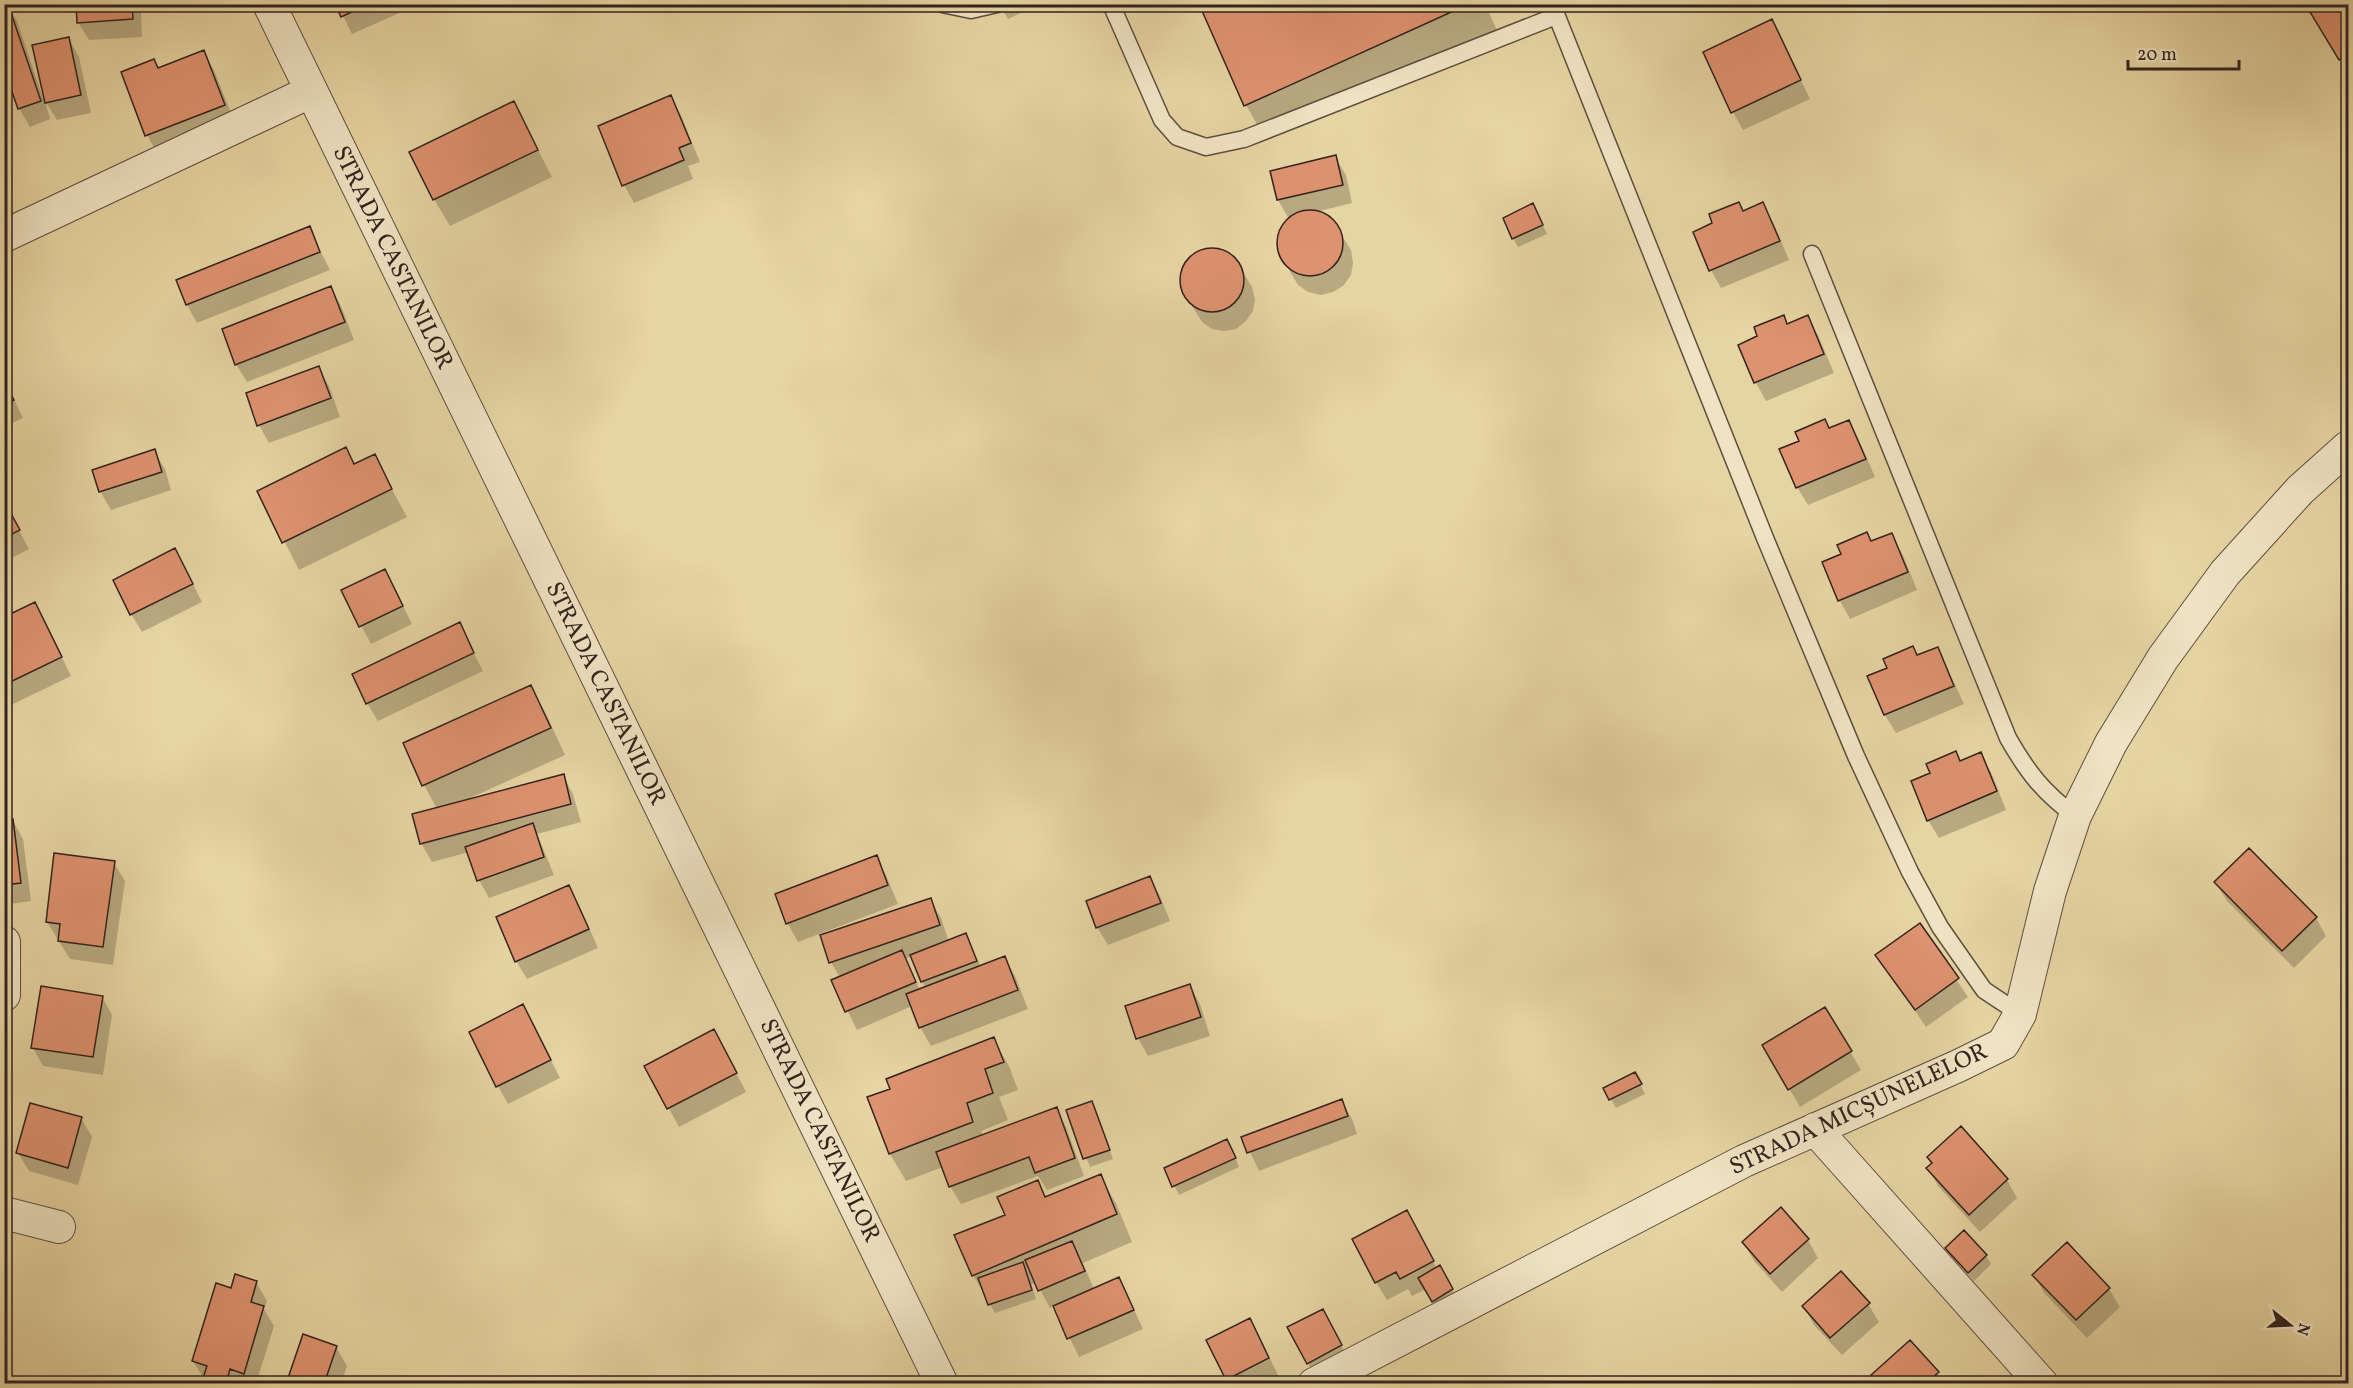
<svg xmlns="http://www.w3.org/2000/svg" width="2353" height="1388" font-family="Vollkorn,serif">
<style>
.shadow{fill:#0003;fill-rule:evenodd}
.building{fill:#de926f;stroke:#31231e;stroke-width:1.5}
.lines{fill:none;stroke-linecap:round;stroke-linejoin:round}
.service-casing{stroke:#5e4f3f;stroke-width:19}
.minor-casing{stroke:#5e4f3f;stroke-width:34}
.service{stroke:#efe3c3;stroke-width:16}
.minor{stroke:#efe3c3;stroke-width:32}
.labels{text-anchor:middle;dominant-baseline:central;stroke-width:4.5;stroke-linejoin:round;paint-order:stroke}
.street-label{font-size:24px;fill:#31231e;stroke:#efe3c3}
</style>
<rect width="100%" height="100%" fill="#e6d4a2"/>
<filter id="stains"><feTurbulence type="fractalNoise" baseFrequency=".00333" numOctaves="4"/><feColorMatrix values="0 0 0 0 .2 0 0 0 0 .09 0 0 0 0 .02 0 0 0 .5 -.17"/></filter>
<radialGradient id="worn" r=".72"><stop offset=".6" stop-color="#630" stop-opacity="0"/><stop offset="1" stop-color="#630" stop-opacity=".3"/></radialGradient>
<path class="shadow" d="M7,4L17,21L44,101L46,100L69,39L79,57L91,113L57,120L45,101L50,119L30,127L19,108Z
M77,4H137L141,10L142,37L89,40L78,22Z
M337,4H420L352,34Z
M999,4H1040L1008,19Z
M1201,4H1485L1499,35L1266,140L1246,105Z
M2313,4H2348V73L2319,25Z
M1772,21L1810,99L1743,130L1733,112Z
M203,52L214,70L235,123L157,153L147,135L123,73L154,61L159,70Z
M670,97L681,115L700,162L688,166L693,179L634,203L624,185L599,127Z
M514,103L552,177L450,226L434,199Z
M1335,157L1346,175L1352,203L1316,212L1323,213L1333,221L1351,250L1353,263L1351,275L1343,286L1333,292L1321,295L1308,292L1298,285L1280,255L1278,242L1281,230L1289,219L1278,200L1272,172Z
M1762,204L1773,222L1789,260L1721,288L1711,270L1743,212Z
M1538,214L1547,234L1518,247L1513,238Z
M309,228L330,270L197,323L187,305Z
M1212,249L1224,251L1234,257L1252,287L1255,299L1253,311L1246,321L1236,329L1224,331L1212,329L1202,322L1184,293L1181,281L1183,269L1190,258L1200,251Z
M331,288L341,306L354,340L247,382L236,364Z
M1783,317L1788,325L1807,317L1818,335L1834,373L1766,401L1756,383L1740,345L1759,337Z
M318,368L329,386L340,417L269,443L259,425Z
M4,378L23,418L4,427Z
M1849,421L1859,440L1875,477L1808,505L1797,487L1829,430Z
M345,449L355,466L374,456L407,517L299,570L259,492Z
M154,451L165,469L171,490L111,510L100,491Z
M4,503L29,549L4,562Z
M1891,535L1902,553L1917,590L1850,619L1840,601L1824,563Z
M185,568L202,602L142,632L131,614Z
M4,582L12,596L4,600Z
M395,589L412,624L371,644L343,591Z
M35,603L71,676L7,707L4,702V618Z
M459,624L483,671L378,721L367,703Z
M1937,649L1947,667L1964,704L1896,733L1885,715L1869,677Z
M531,687L546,714L565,755L470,798V800L563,775L573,794L581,822L537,834L554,875L489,898L479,880L469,852L432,862L421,843L437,809L424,785L405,744Z
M1956,753L1961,762L1980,754L1991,772L2006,810L1939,838L1928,820L1932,774Z
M13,821L23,839L31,901L4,905V822Z
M876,857L886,875L898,904L798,942L788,924L777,895Z
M114,863L125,881L113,965L70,959L47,922Z
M1150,878L1160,896L1170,921L1108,945L1097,927Z
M2216,883L2316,918L2326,936L2294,968L2227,901Z
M569,887L579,905L598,948L527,979L516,961Z
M930,900L941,918L949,942L966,935L981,967L1005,958L1015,976L1028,1009L931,1046L920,1027L912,1006L857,1030L833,981L840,978L831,962ZM912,956L925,988L920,990L905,959Z
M1919,925L1968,997L1926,1027L1877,955Z
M1190,986L1200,1004L1210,1036L1148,1056L1138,1038Z
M102,997L112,1015L103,1075L43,1066L33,1048Z
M1825,1009L1861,1070L1800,1107L1764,1046Z
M533,1025L560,1078L508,1104L498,1086Z
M993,1039L1009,1066L1018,1090L999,1097L1008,1120L981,1131L983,1136L1056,1109L1066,1127L1084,1176L1047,1190L1038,1176L961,1204L950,1186L943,1167L906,1181L890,1154L869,1098L892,1090Z
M724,1049L746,1092L679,1127L646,1066Z
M1635,1074L1645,1094L1616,1108L1605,1089Z
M1341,1101L1352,1119L1357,1134L1259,1171L1243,1137Z
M1092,1103L1113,1159L1090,1167L1068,1110Z
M81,1118L92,1137L78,1185L29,1171L18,1153Z
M1232,1150L1239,1167L1179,1195L1166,1169Z
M1929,1158L2007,1180L2017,1198L1980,1232L1938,1186L1928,1168L1932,1164Z
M1100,1176L1116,1203L1132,1242L1083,1263L1094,1289L1119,1278L1143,1329L1079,1357L1054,1306L1050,1308L1036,1282L1031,1285L1036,1299L995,1313L973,1275L1007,1215L1037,1182L1047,1198Z
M1781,1210L1808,1240L1818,1258L1782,1292L1754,1261L1744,1243Z
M1417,1230L1437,1269L1440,1267L1457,1298L1438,1310L1426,1289L1412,1296L1408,1289L1387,1300L1376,1282Z
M2067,1244L2109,1289L2120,1307L2087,1338L2044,1293L2034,1275Z
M1947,1248L1986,1256L1991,1264L1974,1281L1952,1257Z
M256,1282L267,1301L264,1309L274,1326L256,1384H203L204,1379L193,1361L232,1290Z
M1868,1304L1879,1322L1842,1355L1814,1325L1804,1306Z
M1289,1328L1333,1329L1351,1364L1318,1382Z
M1260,1338L1279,1377L1266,1384H1229L1208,1341Z
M336,1347L347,1366L341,1384H288Z
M1937,1373L1943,1384H1877L1872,1375Z"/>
<path class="building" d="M4,4H8L41,101L18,109L4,69Z
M76,4H132L133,19L77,23Z
M335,4H369L341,17Z
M1199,4H1469L1244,106Z
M2310,4H2348V54L2339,60L2307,7Z
M1772,19L1801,80L1731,113L1703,52Z
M69,37L81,95L45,103L32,45Z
M204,50L225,105L145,136L121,72L154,59L158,68Z
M671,95L691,143L679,148L684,160L622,186L598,126Z
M514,101L538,150L433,200L409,152Z
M1336,155L1343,185L1277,200L1270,171Z
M1739,202L1743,211L1763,202L1780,241L1709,271L1693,232L1712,223L1709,214Z
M1533,203L1543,225L1512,239L1503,218Z
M1277 243a33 33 0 1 1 66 0a33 33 0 1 1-66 0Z
M310,226L320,252L186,305L176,280Z
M1180 280a32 32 0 1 1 64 0a32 32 0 1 1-64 0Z
M331,286L345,322L235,365L222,329Z
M1784,315L1787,324L1808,315L1824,354L1754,383L1738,345L1757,336L1754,327Z
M319,366L331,398L257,426L246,393Z
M4,380L14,400L4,404Z
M1825,419L1829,428L1849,420L1866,459L1796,488L1779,449L1799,441L1795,432Z
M346,447L354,464L375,454L392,489L282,543L257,491Z
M155,449L162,472L99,492L92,470Z
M4,501L20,530L4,538Z
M1867,532L1871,541L1892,533L1908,572L1838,601L1822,562L1841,554L1837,545Z
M175,548L193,584L130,615L113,580Z
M385,569L403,606L359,627L341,590Z
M35,602L62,657L4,685V617Z
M460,622L474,653L366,704L352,674Z
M1913,646L1917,655L1938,647L1954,686L1884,715L1867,676L1887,668L1883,659Z
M531,685L551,728L422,786L403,743Z
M1956,751L1960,761L1981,752L1997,791L1927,821L1911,781L1930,773L1926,764Z
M564,774L571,804L420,844L412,814Z
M13,819L21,883L4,885V820Z
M533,823L544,857L477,881L465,847Z
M2249,848L2317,917L2282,951L2214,882Z
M54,853L115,861L103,947L58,941L60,924L46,922Z
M877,855L888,885L786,924L775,894Z
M1150,876L1161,903L1096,928L1086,901Z
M569,885L589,929L515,962L496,917Z
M931,898L940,925L829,963L820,935Z
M1920,923L1959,978L1915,1010L1875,955Z
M966,933L977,961L921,982L910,955Z
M902,950L916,982L845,1012L831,980Z
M1005,956L1018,990L919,1028L906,994Z
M1190,984L1201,1017L1136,1039L1125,1006Z
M41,986L103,996L93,1057L31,1048Z
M523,1004L551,1060L496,1087L469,1032Z
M1825,1007L1852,1051L1788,1090L1762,1045Z
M714,1029L737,1073L667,1109L644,1066Z
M994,1037L1004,1062L985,1069L993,1093L967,1103L973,1122L889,1154L867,1097L890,1089L886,1079Z
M1635,1072L1642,1084L1609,1100L1603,1088Z
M1342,1099L1348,1116L1247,1153L1241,1137Z
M1092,1101L1110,1150L1083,1159L1066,1110Z
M30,1103L82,1117L68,1168L16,1153Z
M1057,1107L1075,1158L1035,1173L1029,1157L949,1187L936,1152Z
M1961,1126L2008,1179L1969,1215L1926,1168L1932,1163L1927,1157Z
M1227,1139L1236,1158L1172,1187L1164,1168Z
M1101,1174L1117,1214L972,1276L954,1235L1005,1215L997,1197L1038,1180L1045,1197Z
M1781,1207L1809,1239L1770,1274L1742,1242Z
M1407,1210L1434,1261L1400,1279L1396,1272L1375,1283L1352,1239Z
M1964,1230L1987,1255L1968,1273L1945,1248Z
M1072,1241L1085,1271L1038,1291L1025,1260Z
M2067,1242L2110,1288L2076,1320L2032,1275Z
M1023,1262L1032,1290L988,1305L978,1278Z
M1440,1265L1453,1289L1432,1302L1418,1278Z
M1841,1271L1870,1303L1830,1338L1802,1306Z
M235,1274L257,1281L251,1302L264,1306L244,1374L230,1369L226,1384H201L207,1366L192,1361L216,1283L231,1288Z
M1119,1277L1134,1310L1067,1339L1053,1306Z
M1323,1309L1342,1345L1307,1364L1287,1327Z
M1250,1318L1269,1358L1226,1380L1206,1340Z
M303,1334L337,1346L324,1384H286Z
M1910,1340L1939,1372L1925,1384H1878L1871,1375Z"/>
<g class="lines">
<defs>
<path id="service" d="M942,4L971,10L997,4
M1111,4L1162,120L1177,137L1206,147L1244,139L1556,16
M1552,4L1765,538L1856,756L1910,872L1940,927L1984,990L2020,1014
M1812,254L2008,738C2028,773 2043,792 2075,816"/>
<path id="minor" d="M269,4L942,1384
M4,236L310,92
M4,942V995
M1815,1129L2042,1384
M4,1213L59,1227
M1314,1384L1744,1161L1958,1066L2003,1044L2020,1014L2050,891L2075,816L2111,743L2163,658L2225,573L2300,490L2348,447"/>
</defs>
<use href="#service" class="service-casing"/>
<use href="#minor" class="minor-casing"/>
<use href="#service" class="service"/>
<use href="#minor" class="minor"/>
</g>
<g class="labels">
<g class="street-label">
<text transform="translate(392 258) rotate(64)">STRADA CASTANILOR</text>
<text transform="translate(605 694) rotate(64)">STRADA CASTANILOR</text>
<text transform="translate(1859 1110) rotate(-25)">STRADA MICȘUNELELOR</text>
<text transform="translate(819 1131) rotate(64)">STRADA CASTANILOR</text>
</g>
</g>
<rect width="2353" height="1388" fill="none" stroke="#e6d4a2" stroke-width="24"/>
<rect x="6" y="6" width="2341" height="1376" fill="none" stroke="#31231e" stroke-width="3"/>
<rect x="12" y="12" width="2329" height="1364" fill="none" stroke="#31231e" stroke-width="1.5"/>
<g transform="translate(2290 1325) rotate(108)" stroke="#efe3c3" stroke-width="4.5" paint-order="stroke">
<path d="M0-4.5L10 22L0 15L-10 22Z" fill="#31231e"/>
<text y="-9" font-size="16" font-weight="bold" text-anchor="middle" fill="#31231e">N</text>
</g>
<path d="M2128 60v9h111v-9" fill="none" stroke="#31231e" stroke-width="3"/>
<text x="2137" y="60" font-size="18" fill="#31231e" stroke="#efe3c3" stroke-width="4.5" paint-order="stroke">20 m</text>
<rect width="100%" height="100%" filter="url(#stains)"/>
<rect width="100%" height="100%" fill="url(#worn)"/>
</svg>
